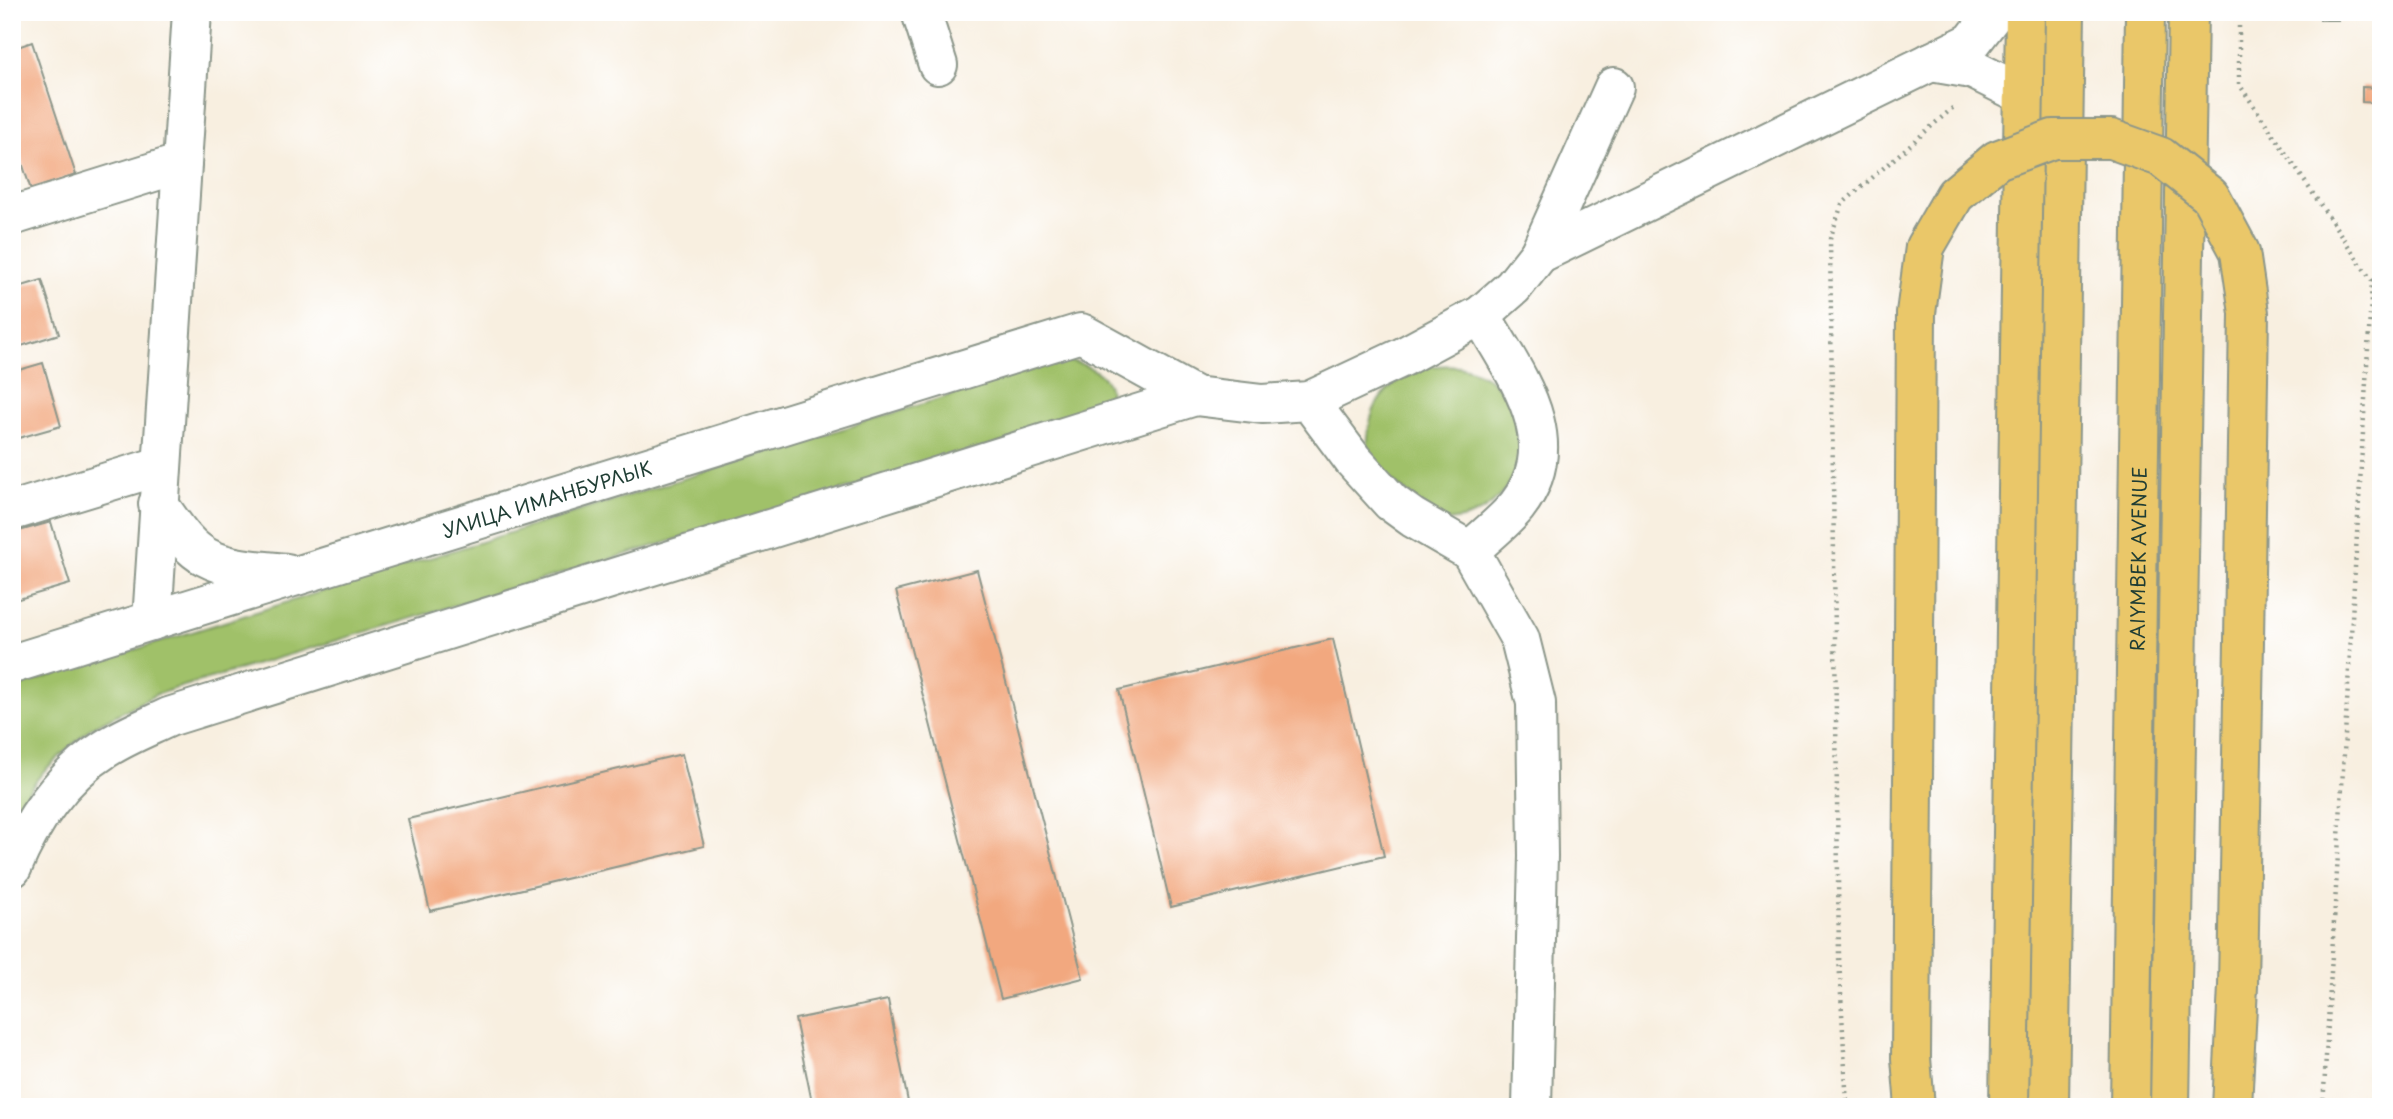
<svg xmlns="http://www.w3.org/2000/svg" width="2393" height="1119" font-family="'Playpen Sans',sans-serif">
<style>
.green{fill:#a0c169;stroke:#607f4e;stroke-width:2}
.building{fill:#f2a87f}
.lines{fill:none;stroke-linecap:round;stroke-linejoin:round}
.minor-casing{stroke:#8c968a;stroke-width:42}
.major-casing{stroke:#8c968a;stroke-width:42}
.highway-casing{stroke:#8c968a;stroke-width:42}
.path{stroke:#8c968a;stroke-width:4.5;stroke-dasharray:2 5;stroke-linecap:butt}
.minor{stroke:#fff;stroke-width:38}
.major{stroke:#eac769;stroke-width:38}
.highway{stroke:#eac769;stroke-width:38}
.major-bridge-casing{stroke:#8c968a;stroke-width:42;stroke-linecap:butt}
.major-bridge{stroke:#eac769;stroke-width:38}
.labels{text-anchor:middle;dominant-baseline:central;stroke-width:7;stroke-linejoin:round;paint-order:stroke}
.street-label{font-size:19px;fill:#1f3d34;stroke:#fff}
</style>
<rect width="100%" height="100%" fill="#fff"/>
<filter id="ink" filterUnits="userSpaceOnUse"><feTurbulence type="fractalNoise" baseFrequency=".0143" numOctaves="2"/><feDisplacementMap in="SourceGraphic" scale="14" xChannelSelector="R" yChannelSelector="G"/><feConvolveMatrix kernelMatrix="1 2 1 2 8 2 1 2 1" color-interpolation-filters="sRGB"/></filter>
<filter id="wash" filterUnits="userSpaceOnUse"><feTurbulence type="fractalNoise" baseFrequency=".00686" numOctaves="4" result="noise"/><feDisplacementMap in="SourceGraphic" scale="28" xChannelSelector="R" yChannelSelector="G"/><feGaussianBlur stdDeviation="1.57" result="paint"/><feColorMatrix in="noise" values="0 0 0 0 0 0 0 0 0 0 0 0 0 0 0 0 0 1.4 0 .05"/><feComposite in="paint" operator="in"/></filter>
<g filter="url(#wash)">
<rect width="100%" height="100%" fill="#f8efe0"/>
<path class="green" d="M1070,361C1100,367 1127,389 1095,415L157,694L91,728L44,771L12,812V688L1054,363Z
M1431,366C1440,366 1449,365 1458,366C1536,382 1542,489 1469,517C1461,520 1451,520 1443,522L1368,462C1364,409 1380,383 1431,366Z"/>
<g id="blocks">
<path class="building" d="M2320,12H2338V20H2320Z
M32,42L76,175L31,190L12,132V49Z
M2362,87L2381,88V103L2362,102Z
M42,280L59,334L12,349V289Z
M43,363L61,426L12,440V372Z
M51,522L70,584L12,601V533Z
M977,570L1083,978L1001,999L896,591Z
M1333,639L1384,856L1171,907L1119,690Z
M682,754L704,846L430,911L408,819Z
M888,1000L909,1107H813L795,1019Z"/>
</g>
</g>
<g filter="url(#ink)">
<use href="#blocks" fill-opacity="0" stroke="#8c968a" stroke-width="2"/>
<g class="lines">
<defs>
<g id="minor">
<path d="M921,12L938,65"/>
<path d="M1931,62L1972,69L2024,95"/>
<path d="M12,216L182,163"/>
<path d="M1539,254L1972,42L1995,12"/>
<path d="M1309,401L1353,460L1391,502L1413,518L1470,551L1520,639L1536,703L1538,856L1532,1107"/>
<path d="M158,504C172,522 185,546 206,557C230,570 261,570 287,573"/>
<path d="M12,511L160,466"/>
<path d="M1470,551C1485,536 1504,522 1517,506C1568,440 1515,375 1481,315"/>
<path d="M152,621L192,12"/>
<path id="s1" d="M12,664L1081,333L1195,396L1262,404L1309,401L1403,357L1481,315L1513,287L1539,254L1614,87"/>
<path d="M12,868C31,821 62,776 105,749C125,736 148,727 169,717L1195,396"/>
</g>
<path id="major" d="M1914,643L1911,1058L1915,1107
M2009,1107L2025,12
M2170,1107L2188,12
M2232,1107L2238,986L2244,641"/>
<g id="highway">
<path d="M2049,1107L2065,12"/>
<path id="s2" d="M2130,1107L2145,12"/>
</g>
</defs>
<use href="#minor" class="minor-casing"/>
<use href="#major" class="major-casing"/>
<use href="#highway" class="highway-casing"/>
<path class="path" d="M2239,12V84L2372,281L2323,1107
M1847,1107L1839,957L1830,239L1842,204L1956,105"/>
<use href="#minor" class="minor"/>
<use href="#major" class="major"/>
<use href="#highway" class="highway"/>
<defs>
<path id="major-bridge" d="M1914,643L1916,313L1925,247L1955,195L1997,160L2053,139H2111L2161,157L2210,196L2240,252L2249,313L2244,641"/>
</defs>
<use href="#major-bridge" class="major-bridge-casing"/>
<use href="#major-bridge" class="major-bridge"/>
</g>
</g>
<g class="labels">
<g class="street-label">
<text stroke="none"><textPath href="#s1" startOffset="560">УЛИЦА ИМАНБУРЛЫК</textPath></text>
<text stroke="none"><textPath href="#s2" startOffset="548">RAIYMBEK AVENUE</textPath></text>
</g>
</g>
<rect width="2393" height="1119" fill="none" stroke="#fff" stroke-width="42"/>
</svg>
